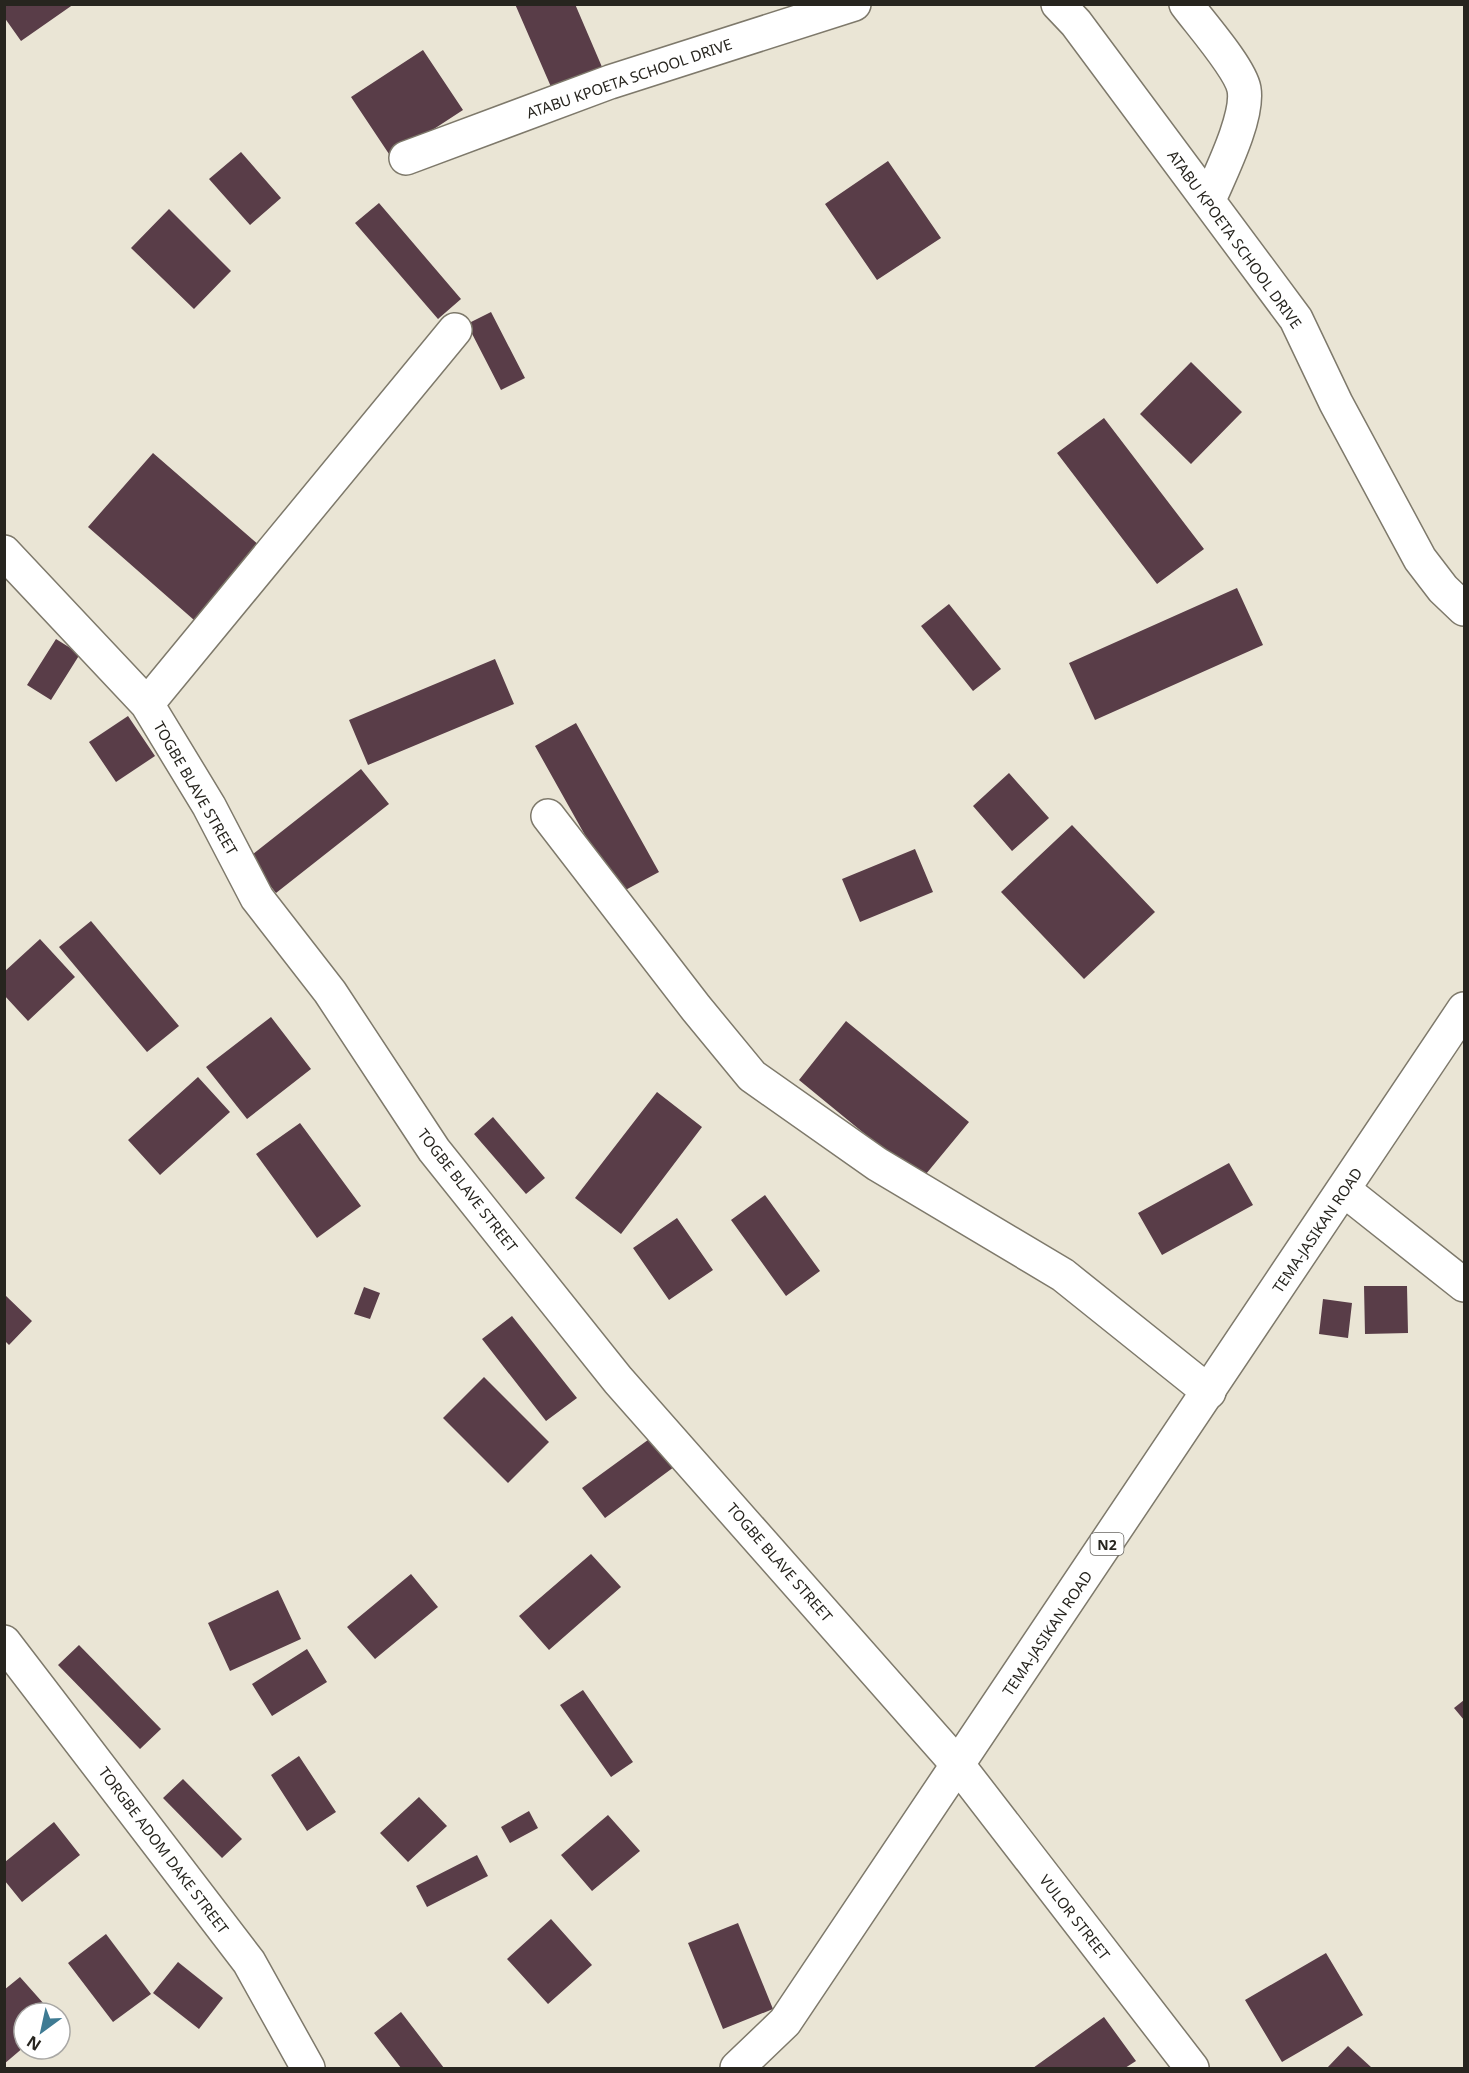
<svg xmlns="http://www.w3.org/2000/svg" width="1469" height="2073" font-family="'Noto Sans',sans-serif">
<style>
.building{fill:#593d48}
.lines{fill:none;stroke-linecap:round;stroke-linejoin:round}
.minor-casing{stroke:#7e796b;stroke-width:36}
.highway-casing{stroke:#7e796b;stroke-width:36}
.minor{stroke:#fff;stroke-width:33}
.highway{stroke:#fff;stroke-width:33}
.labels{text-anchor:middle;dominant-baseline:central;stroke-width:6;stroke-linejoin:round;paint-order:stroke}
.shield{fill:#fff;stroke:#686662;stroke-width:1.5}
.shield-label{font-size:14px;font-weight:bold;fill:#27251f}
.street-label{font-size:15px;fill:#27251f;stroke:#fff}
</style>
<rect width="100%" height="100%" fill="#eae5d5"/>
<path class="building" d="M4,4H74L21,41L4,17Z
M515,4H575L605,74L555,96Z
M423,50L463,110L391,157L351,97Z
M241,152L281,198L250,225L209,179Z
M888,161L941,238L877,280L825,204Z
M379,203L461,299L438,319L355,223Z
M169,209L231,271L194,309L131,248Z
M491,312L525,378L501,390L467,324Z
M1191,362L1242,412L1191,464L1140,414Z
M1104,418L1204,549L1157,584L1057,453Z
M153,453L260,546L194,620L88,527Z
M1237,588L1263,645L1095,720L1069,663Z
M949,604L1001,669L973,691L921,626Z
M56,639L80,654L51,700L27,685Z
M495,659L514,704L368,765L349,720Z
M128,716L155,756L116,782L89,742Z
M576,723L659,872L618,894L535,746Z
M361,769L389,804L276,893L248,858Z
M1009,773L1049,818L1012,851L973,806Z
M1072,825L1155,912L1084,979L1001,892Z
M915,849L933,892L860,922L842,879Z
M91,921L179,1026L147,1052L59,947Z
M40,939L75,977L28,1021L4,995V972Z
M271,1017L311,1069L247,1119L206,1067Z
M846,1021L969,1122L921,1180L799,1080Z
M198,1077L230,1112L160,1175L128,1140Z
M657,1092L702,1127L621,1234L575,1198Z
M493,1117L545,1178L526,1194L474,1134Z
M300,1123L361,1206L317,1238L256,1154Z
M1229,1163L1253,1205L1162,1255L1138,1213Z
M765,1195L820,1271L786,1296L731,1220Z
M677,1218L713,1270L669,1300L633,1248Z
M1364,1286H1407L1408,1333L1365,1334Z
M364,1287L380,1293L370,1319L354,1314Z
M5,1295L32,1321L9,1345L5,1341Z
M1323,1299L1352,1303L1348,1338L1319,1334Z
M512,1316L577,1398L546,1421L482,1339Z
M484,1377L549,1442L508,1483L443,1418Z
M652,1437L674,1467L605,1518L582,1488Z
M591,1554L621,1587L549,1650L519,1616Z
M411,1574L438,1607L375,1659L347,1627Z
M278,1590L301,1639L230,1671L208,1623Z
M79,1645L161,1729L140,1749L58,1665Z
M307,1649L327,1682L272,1716L252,1684Z
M583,1690L633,1762L611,1777L560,1705Z
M1464,1700V1720L1454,1708Z
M299,1756L336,1812L307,1831L271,1775Z
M183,1779L242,1839L222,1858L163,1798Z
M419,1797L447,1826L408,1862L380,1833Z
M529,1811L538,1828L510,1843L501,1827Z
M608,1815L640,1851L592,1891L561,1855Z
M54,1822L80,1855L22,1902L5,1881V1862Z
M477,1855L488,1876L427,1907L416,1886Z
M551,1919L592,1965L548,2004L507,1959Z
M738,1923L773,2009L723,2029L688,1943Z
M106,1934L151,1994L113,2022L68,1963Z
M1326,1953L1363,2015L1282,2062L1245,2000Z
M178,1962L223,1998L199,2029L153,1993Z
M20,1977L52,2013H24V2047L4,2064V1990Z
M401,2012L444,2068H401L374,2033Z
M1104,2017L1136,2061L1125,2068H1033Z
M1348,2046L1372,2068H1327Z"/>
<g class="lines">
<defs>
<path id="minor" d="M1058,4L1076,23L1296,319L1336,403L1420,559L1443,589L1464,609
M1186,4C1200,23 1240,68 1244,89C1249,117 1220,174 1209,200
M406,158L610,82L854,4
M4,552L147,704L209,806L257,898L330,992L434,1150L618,1380L958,1765L1192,2068
M147,704L455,330
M548,816L696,1008L752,1076L877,1164L1063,1275L1209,1392
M1344,1190L1464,1285
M4,1642L249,1962L308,2068"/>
<path id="highway" d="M737,2068L785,2022L1464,1009"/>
</defs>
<use href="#minor" class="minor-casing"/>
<use href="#highway" class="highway-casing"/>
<use href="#minor" class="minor"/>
<use href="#highway" class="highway"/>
</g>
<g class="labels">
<rect class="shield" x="1090.5" y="1533" width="33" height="22" rx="4.5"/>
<g class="shield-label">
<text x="1107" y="1544">N2</text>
</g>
<g class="street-label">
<text transform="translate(629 78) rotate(-19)">ATABU KPOETA SCHOOL DRIVE</text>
<text transform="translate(1235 239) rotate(54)">ATABU KPOETA SCHOOL DRIVE</text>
<text transform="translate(196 788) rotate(60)">TOGBE BLAVE STREET</text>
<text transform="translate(468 1190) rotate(52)">TOGBE BLAVE STREET</text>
<text transform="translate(1317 1230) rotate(-56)">TEMA-JASIKAN ROAD</text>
<text transform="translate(780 1562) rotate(49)">TOGBE BLAVE STREET</text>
<text transform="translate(1047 1633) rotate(-56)">TEMA-JASIKAN ROAD</text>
<text transform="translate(164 1850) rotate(53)">TORGBE ADOM DAKE STREET</text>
<text transform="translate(1075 1917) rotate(52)">VULOR STREET</text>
</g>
</g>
<rect width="1469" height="2073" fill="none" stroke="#27251f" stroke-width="12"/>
<g transform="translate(42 2031) rotate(213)"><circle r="28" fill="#ffffff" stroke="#a9a8a5" stroke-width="1.5"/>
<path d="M0-4.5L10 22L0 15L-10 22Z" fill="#3f7b93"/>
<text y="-9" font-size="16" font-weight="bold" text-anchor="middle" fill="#27251f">N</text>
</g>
</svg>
